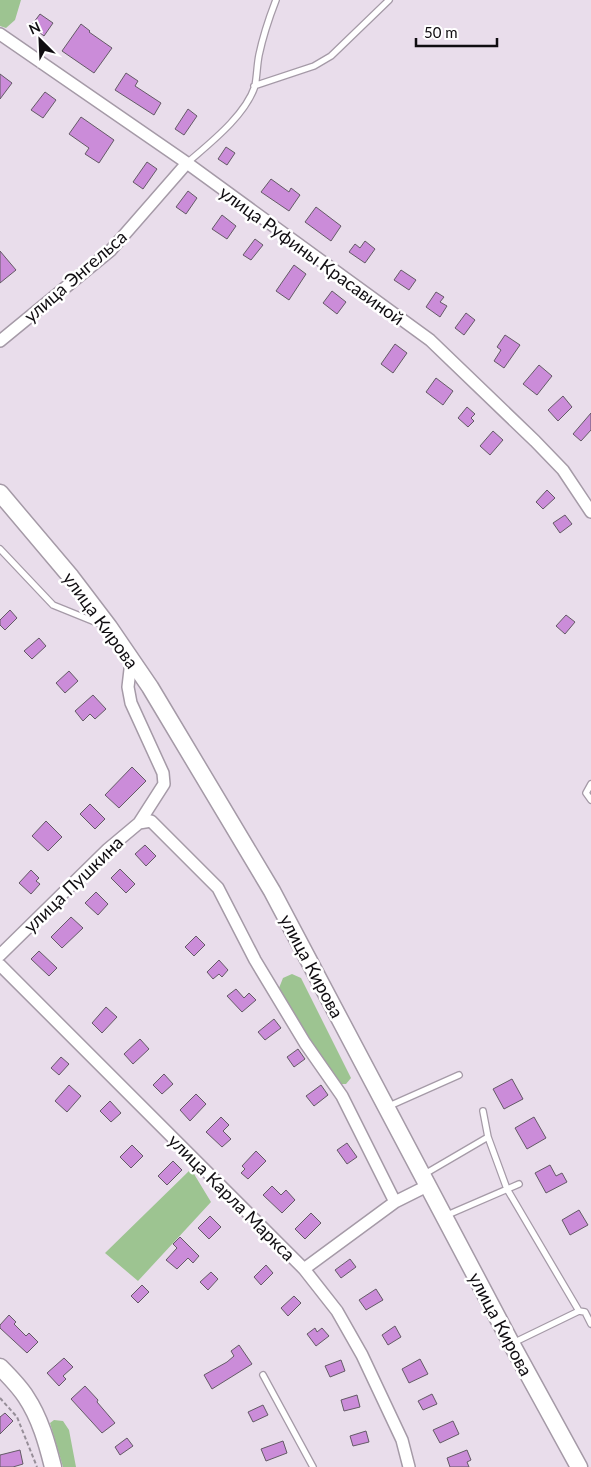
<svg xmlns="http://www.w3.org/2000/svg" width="591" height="1467" font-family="Lato,sans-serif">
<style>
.green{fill:#9dc491}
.building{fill:#cb8cd9;stroke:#645a66}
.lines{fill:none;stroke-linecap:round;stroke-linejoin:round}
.lane-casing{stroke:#a59aa7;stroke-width:8}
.street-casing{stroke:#a59aa7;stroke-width:14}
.secondary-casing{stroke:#a59aa7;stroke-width:19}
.path{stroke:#968e98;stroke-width:2;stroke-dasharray:4 2.5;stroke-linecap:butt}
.lane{stroke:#fff;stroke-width:5.5}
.street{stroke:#fff;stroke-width:11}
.secondary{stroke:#fff;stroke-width:16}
.labels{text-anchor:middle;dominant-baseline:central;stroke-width:5;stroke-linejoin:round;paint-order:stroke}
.street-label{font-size:18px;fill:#100d11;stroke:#fff}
</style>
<rect width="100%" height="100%" fill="#e9ddeb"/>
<path class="green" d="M0,0H21L15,20L6,28L0,26Z
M292,974L301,978L351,1078L346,1084H340L310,1042L279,988L283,978Z
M191,1169L211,1202L138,1281L105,1253Z
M54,1420L63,1421L69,1430L76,1467H63L50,1423Z"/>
<path class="building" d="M40,14L53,23L44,36L31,26Z
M81,24L90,31L89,32L112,48L94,73L62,51Z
M126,73L138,81L135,86L161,103L154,115L115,90Z
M0,74L12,83L0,99Z
M45,92L56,100L43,118L31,110Z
M188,109L197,116L184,135L175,129Z
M81,117L114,140L99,163L85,154L89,148L69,134Z
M226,147L235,153L227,165L218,159Z
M147,162L157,169L143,189L133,182Z
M271,179L289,192L291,188L300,195L289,211L261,192Z
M188,191L197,198L186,214L176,207Z
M316,207L341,226L331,241L305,222Z
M222,215L236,226L227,239L212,229Z
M255,239L263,245L251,260L243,255Z
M365,241L375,249L365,263L349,252L355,244L360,248Z
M0,251L16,270L0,283Z
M294,265L306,274L289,300L276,291Z
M401,270L416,280L409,290L394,280Z
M332,291L346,302L337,314L323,303Z
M436,292L444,297L440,302L447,306L440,317L426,307Z
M466,313L475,320L464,335L455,328Z
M505,335L520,345L504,368L494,361L501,350L497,347Z
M395,344L407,353L393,373L381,364Z
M539,365L552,376L537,395L523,384Z
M436,378L453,391L443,405L426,392Z
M563,396L572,407L558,421L548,410Z
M467,407L475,414L471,418L474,421L468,427L458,418Z
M591,413V430L581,441L573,434Z
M493,431L503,440L490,455L480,446Z
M547,490L555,498L543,509L536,502Z
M565,515L572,524L560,533L553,523Z
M10,610L17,618L5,630L0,625V620Z
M566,615L575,622L565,634L556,626Z
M39,638L46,646L32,659L24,651Z
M69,671L78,681L65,693L56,683Z
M93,695L106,709L95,719L90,714L83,721L75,711Z
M132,767L146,781L119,808L105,795Z
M90,804L105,819L95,829L80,814Z
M46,821L62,837L48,851L32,836Z
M145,845L156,856L146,866L135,854Z
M120,869L135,884L126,893L111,878Z
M31,870L39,878L36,881L40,884L31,894L19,883Z
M96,892L108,904L98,915L85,903Z
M71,917L83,928L62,948L51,937Z
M196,936L205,945L194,956L185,947Z
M39,951L57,968L49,976L31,959Z
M219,960L228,970L222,977L219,974L213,979L207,972Z
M236,989L244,998L249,993L256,1000L242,1012L227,996Z
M106,1007L117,1017L102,1033L92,1023Z
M274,1019L281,1028L265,1040L258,1032Z
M140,1039L149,1049L133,1064L124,1054Z
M298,1049L305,1059L294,1067L287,1057Z
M61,1057L69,1064L59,1075L51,1068Z
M164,1074L173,1084L162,1094L153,1085Z
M512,1079L523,1099L504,1109L493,1089Z
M69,1085L81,1096L67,1112L55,1101Z
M321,1085L328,1095L314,1106L306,1096Z
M196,1094L206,1104L190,1121L180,1110Z
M110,1101L121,1113L111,1122L100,1111Z
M221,1117L229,1125L223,1131L231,1139L222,1147L206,1132Z
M534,1117L546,1138L527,1149L515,1128Z
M347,1143L357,1157L347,1164L337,1150Z
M132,1145L143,1156L131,1168L120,1157Z
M256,1151L266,1161L248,1179L241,1173L245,1169L242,1166Z
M173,1161L182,1170L167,1185L158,1176Z
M550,1165L556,1176L562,1173L567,1182L546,1193L535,1173Z
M272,1186L281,1195L286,1190L295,1200L282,1213L263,1195Z
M579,1210L588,1225L570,1235L562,1220Z
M311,1213L321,1223L305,1239L295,1229Z
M210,1216L221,1227L209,1239L198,1228Z
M180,1237L199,1256L193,1263L188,1258L177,1269L166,1260L177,1248L173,1244Z
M350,1259L356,1267L341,1278L335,1270Z
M266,1265L273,1273L261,1285L254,1277Z
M211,1272L218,1279L208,1290L200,1282Z
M142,1285L149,1292L138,1303L131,1296Z
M376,1289L383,1300L366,1310L359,1300Z
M294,1296L301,1303L288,1316L281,1308Z
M9,1315L16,1322L14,1324L26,1336L29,1333L38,1342L27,1353L0,1328V1325Z
M395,1326L401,1337L388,1345L382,1335Z
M315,1328L317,1332L322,1328L329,1336L316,1346L307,1334Z
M239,1345L252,1364L212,1389L204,1375L227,1362L234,1356L231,1351Z
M64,1358L73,1367L63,1376L66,1379L59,1386L47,1373Z
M420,1359L428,1374L409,1383L402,1369Z
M341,1360L345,1371L330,1377L325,1366Z
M85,1386L98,1400L97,1402L115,1423L102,1433L71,1399Z
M432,1394L437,1404L423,1410L418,1401Z
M357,1395L360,1407L344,1411L341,1400Z
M263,1405L268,1415L253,1422L248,1412Z
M5,1413L13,1421L0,1434V1417Z
M453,1421L459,1434L440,1443L433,1430Z
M366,1431L369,1442L353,1446L350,1436Z
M127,1438L133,1446L120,1455L115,1447Z
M283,1441L287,1453L266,1461L261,1449Z
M20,1450L23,1464L13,1467H0V1455Z
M467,1450L471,1460L467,1462L469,1467H450L447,1458Z"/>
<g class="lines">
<defs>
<path id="lane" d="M254,86L314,66L331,56L389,0
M187,163C210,143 245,116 255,86C257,76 257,65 259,55C263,36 269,18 276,0
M0,549L53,605L100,624
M591,784L586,793L591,800
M387,1107L459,1075
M483,1111L488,1137L507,1189L579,1311
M423,1175L488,1137
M445,1216L519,1184
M513,1343L579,1311L585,1312L591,1324
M263,1375L313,1467"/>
<path id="street" d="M0,34L187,163L430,340L535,441L563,470L591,512
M0,341L111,250L187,163
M131,661L128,687L131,703L163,773L164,784L139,823
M0,955L108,849L139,823L151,821L218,888L255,960L305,1043L342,1096L395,1202
M0,965L304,1269L337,1311L362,1355L402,1440L409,1467
M304,1269L395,1202L427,1186"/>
<path id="secondary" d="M0,493L71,577L109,627L150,687L272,891L511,1343L579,1467
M0,1367C9,1376 19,1386 26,1397C40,1418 47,1443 53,1467"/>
</defs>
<use href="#lane" class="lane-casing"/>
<use href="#street" class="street-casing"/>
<use href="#secondary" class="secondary-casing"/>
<path class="path" d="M0,1398L17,1417L37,1467"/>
<use href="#lane" class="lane"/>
<use href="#street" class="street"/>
<use href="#secondary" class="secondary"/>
</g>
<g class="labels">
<g class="street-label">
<text transform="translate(312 255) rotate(36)">улица Руфины Красавиной</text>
<text transform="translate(75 276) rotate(-41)">улица Энгельса</text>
<text transform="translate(101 620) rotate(54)">улица Кирова</text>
<text transform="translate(73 884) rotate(-44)">улица Пушкина</text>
<text transform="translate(312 966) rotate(62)">улица Кирова</text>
<text transform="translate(232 1197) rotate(45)">улица Карла Маркса</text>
<text transform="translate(501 1324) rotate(62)">улица Кирова</text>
</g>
</g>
<g transform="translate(40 40) rotate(336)" stroke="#ffffff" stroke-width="4" paint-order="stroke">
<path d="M0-4L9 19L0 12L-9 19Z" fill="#100d11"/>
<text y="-8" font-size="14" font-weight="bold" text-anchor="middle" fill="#100d11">N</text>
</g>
<path d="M416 38v8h81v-8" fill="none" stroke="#100d11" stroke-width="2.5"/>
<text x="424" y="38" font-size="15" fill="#100d11" stroke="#ffffff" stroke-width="4" paint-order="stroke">50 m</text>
</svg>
